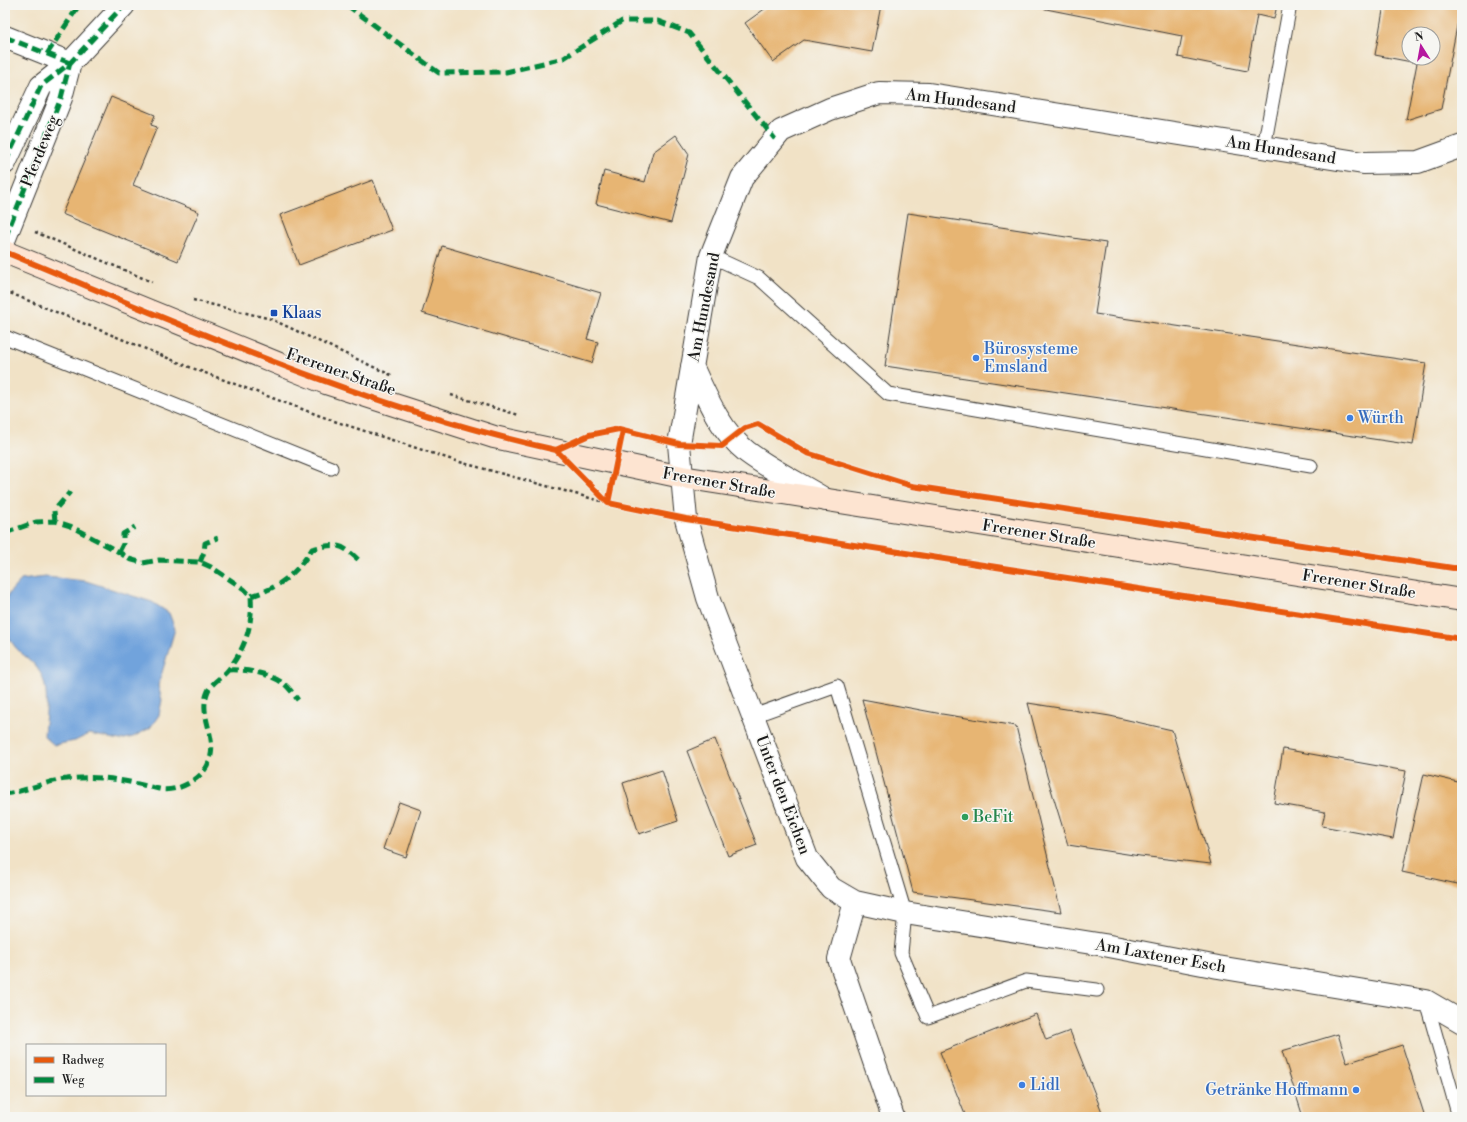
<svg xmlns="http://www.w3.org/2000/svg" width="1467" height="1122" font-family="'Libre Bodoni',serif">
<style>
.water{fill:#71a3dc;stroke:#46607c}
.building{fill:#e7b573;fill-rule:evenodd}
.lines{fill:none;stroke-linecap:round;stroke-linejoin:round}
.lane-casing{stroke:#3c3a36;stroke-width:15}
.street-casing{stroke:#3c3a36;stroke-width:24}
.secondary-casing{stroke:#3c3a36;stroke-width:24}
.path{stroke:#3c3a36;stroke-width:2.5;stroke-dasharray:3 3;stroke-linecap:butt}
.lane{stroke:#fff;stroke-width:13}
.street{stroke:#fff;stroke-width:22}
.secondary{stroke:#fde4d1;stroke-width:22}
.quiet{stroke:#00873e;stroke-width:5;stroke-dasharray:10 5;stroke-linecap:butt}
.cycleway-casing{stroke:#f6f6f2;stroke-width:8}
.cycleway{stroke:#e8590c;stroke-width:6}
.transit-dot{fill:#1a4fb4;stroke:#f6f6f2;stroke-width:1.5}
.shop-dot{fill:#3f7fe0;stroke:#f6f6f2;stroke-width:1.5}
.leisure-dot{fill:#2e9e5b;stroke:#f6f6f2;stroke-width:1.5}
.labels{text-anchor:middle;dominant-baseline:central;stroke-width:3;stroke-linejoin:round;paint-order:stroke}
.street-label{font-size:16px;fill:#1c1c1c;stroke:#f6f6f2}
.transit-label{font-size:16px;fill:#164399;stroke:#f6f6f2;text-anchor:start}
.shop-label{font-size:16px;fill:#366cbe;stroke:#f6f6f2;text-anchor:start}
.leisure-label{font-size:16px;fill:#27864d;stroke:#f6f6f2;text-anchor:start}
</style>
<rect width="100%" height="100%" fill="#f6f6f2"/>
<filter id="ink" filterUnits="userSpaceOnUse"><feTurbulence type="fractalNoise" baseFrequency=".025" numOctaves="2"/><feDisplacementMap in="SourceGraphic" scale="8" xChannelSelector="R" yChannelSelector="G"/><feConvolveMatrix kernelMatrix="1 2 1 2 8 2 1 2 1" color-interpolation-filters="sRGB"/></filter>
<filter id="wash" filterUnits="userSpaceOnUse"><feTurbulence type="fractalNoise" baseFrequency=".012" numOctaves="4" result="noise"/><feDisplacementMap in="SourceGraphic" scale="16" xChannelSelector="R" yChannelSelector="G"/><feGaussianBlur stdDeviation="0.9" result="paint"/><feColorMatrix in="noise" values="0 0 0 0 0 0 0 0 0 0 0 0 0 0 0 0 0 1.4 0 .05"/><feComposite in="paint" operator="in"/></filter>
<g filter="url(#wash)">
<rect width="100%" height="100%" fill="#f1e2c6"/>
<path class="water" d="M46,577L86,581L152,602L169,613L175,629L158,686L162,700L159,715L150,728L133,737L120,740L89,734L75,741L54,745L44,736C45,717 50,694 42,676C34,659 21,656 13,644C5,633 1,610 7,597C10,591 16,586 21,580Z"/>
<g id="blocks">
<path class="building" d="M770,5H881L872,52L804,40L773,62L745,23Z
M1026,5H1277L1274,19L1257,15L1247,71L1178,57L1182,36Z
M1384,5H1461L1441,109L1406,120L1417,63L1375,55ZM1409,34H1433V58H1409Z
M111,97L155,115L151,125L157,127L133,185L199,212L178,261L62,214Z
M676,135L689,154L671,223L596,204L604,171L645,182L653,152Z
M373,180L392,230L299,265L280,215Z
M908,213L1106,243L1095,314L1426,363L1413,445L885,366Z
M442,246L601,293L587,339L598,342L592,363L422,313Z
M862,699L942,714L1016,726L1061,912L913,892Z
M1028,703L1110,716L1172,730L1211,864L1140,856L1068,845L1047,776Z
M715,739L757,845L728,856L687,751Z
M1283,749L1406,771L1393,839L1322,826L1325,812L1274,803Z
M662,770L678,821L639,834L623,783Z
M1424,774L1462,783V885L1402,872Z
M399,802L421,810L406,857L383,849Z
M1036,1014L1046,1040L1070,1031L1104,1117H966L940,1052Z
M1338,1034L1347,1063L1402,1045L1425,1117H1303L1282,1051Z"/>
</g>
</g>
<g filter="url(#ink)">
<use href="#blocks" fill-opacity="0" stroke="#3c3a36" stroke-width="1"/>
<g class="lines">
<defs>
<path id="lane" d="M1264,147L1290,5
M711,256L759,278L888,394L1311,466
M5,337L331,468
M753,716L837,686L905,913L901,953L928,1017L1026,981L1097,990
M1426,1001L1459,1117"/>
<path id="street" d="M5,37L70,63
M5,163L41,86L70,63L124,5
M5,238L61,98L70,63
M692,366C706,396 720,431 747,452C771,470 800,484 826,500
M855,902L905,913L1104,945L1218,967L1426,1001L1462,1022
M893,1117L839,959L855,902L831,888L807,858L708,598L686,519L679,444L711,256L742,178L781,131L830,109L879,93L929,94L1363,163L1418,162L1462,146"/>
<path id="secondary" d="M5,252L326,383L494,437L682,477L1462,600"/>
</defs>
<use href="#lane" class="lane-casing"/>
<use href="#street" class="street-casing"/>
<use href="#secondary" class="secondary-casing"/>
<path class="path" d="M35,232L152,282
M5,291L192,368L334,421L456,461L608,503
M193,300L271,319L393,376
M451,395L519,415"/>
<use href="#lane" class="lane"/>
<use href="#street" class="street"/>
<use href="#secondary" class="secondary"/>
<path class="quiet" d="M347,5L439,73L506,72L564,58L622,21H658L689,33L775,139
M5,37L70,63
M47,54L79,5
M5,163L41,86L70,63L124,5
M5,238L61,98L70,63
M55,521L54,511L70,492
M5,533L36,522L55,521L70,526L119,552L129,559L143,563L159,560L200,562L211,567L244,589L251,596C253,625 246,646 229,669C223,677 213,681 208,691C197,716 219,737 209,762C203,779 177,793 159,789C146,786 132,782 118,780C102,777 83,777 67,779C45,781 27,791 5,794
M119,552L123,544V534L135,527
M200,562L204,552L205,543L218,538
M251,596C279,588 297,573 312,549C340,542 342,545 362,563
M228,670C246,669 268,673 283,683C289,687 294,695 298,700"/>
<defs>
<path id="cycleway" d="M5,252C185,326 365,408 556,450
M556,450L608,503L686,519L1462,639
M556,450L589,435L619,429L679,444L722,446L745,428L758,424L807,453L912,486L1453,568H1462
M608,503L623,430"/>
</defs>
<use href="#cycleway" class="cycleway-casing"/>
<use href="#cycleway" class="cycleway"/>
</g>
</g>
<rect class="transit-dot" x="270" y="309" width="8" height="8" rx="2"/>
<g class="shop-dot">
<circle cx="976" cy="358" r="4"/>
<circle cx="1350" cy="418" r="4"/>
<circle cx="1022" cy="1085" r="4"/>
<circle cx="1356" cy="1090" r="4"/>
</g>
<circle class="leisure-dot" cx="965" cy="817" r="4"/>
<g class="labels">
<g class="street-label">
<text transform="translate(961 101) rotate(7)">Am Hundesand</text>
<text transform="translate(1281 150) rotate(9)">Am Hundesand</text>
<text transform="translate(40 151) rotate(-68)">Pferdeweg</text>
<text transform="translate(704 307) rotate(-79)">Am Hundesand</text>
<text transform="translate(341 372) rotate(19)">Frerener Straße</text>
<text transform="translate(719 483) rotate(10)">Frerener Straße</text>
<text transform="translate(1039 534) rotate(9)">Frerener Straße</text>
<text transform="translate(1359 584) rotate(9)">Frerener Straße</text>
<text transform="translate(783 795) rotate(69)">Unter den Eichen</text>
<text transform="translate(1161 956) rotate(10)">Am Laxtener Esch</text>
</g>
<g class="transit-label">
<text x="282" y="313">Klaas</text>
</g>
<g class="shop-label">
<text x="984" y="349">Bürosysteme<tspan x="984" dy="18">Emsland</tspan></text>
<text x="1358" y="418">Würth</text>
<text x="1030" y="1085">Lidl</text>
<text x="1348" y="1090" text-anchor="end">Getränke Hoffmann</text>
</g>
<g class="leisure-label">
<text x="973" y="817">BeFit</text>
</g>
</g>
<rect width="1467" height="1122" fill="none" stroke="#f6f6f2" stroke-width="20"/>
<rect x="26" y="1044" width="140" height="52" fill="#f6f6f2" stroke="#9f9f9c"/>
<rect x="34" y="1057" width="20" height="6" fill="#e8590c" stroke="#9f9f9c"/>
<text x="62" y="1064" font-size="12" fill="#1c1c1c">Radweg</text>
<rect x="34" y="1077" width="20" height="6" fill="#00873e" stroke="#9f9f9c"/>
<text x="62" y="1084" font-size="12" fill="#1c1c1c">Weg</text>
<g transform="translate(1421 46) rotate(349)"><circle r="19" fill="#f6f6f2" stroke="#9f9f9c"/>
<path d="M0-3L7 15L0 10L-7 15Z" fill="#b5179e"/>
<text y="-6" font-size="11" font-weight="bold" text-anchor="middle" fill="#1c1c1c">N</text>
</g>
</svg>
